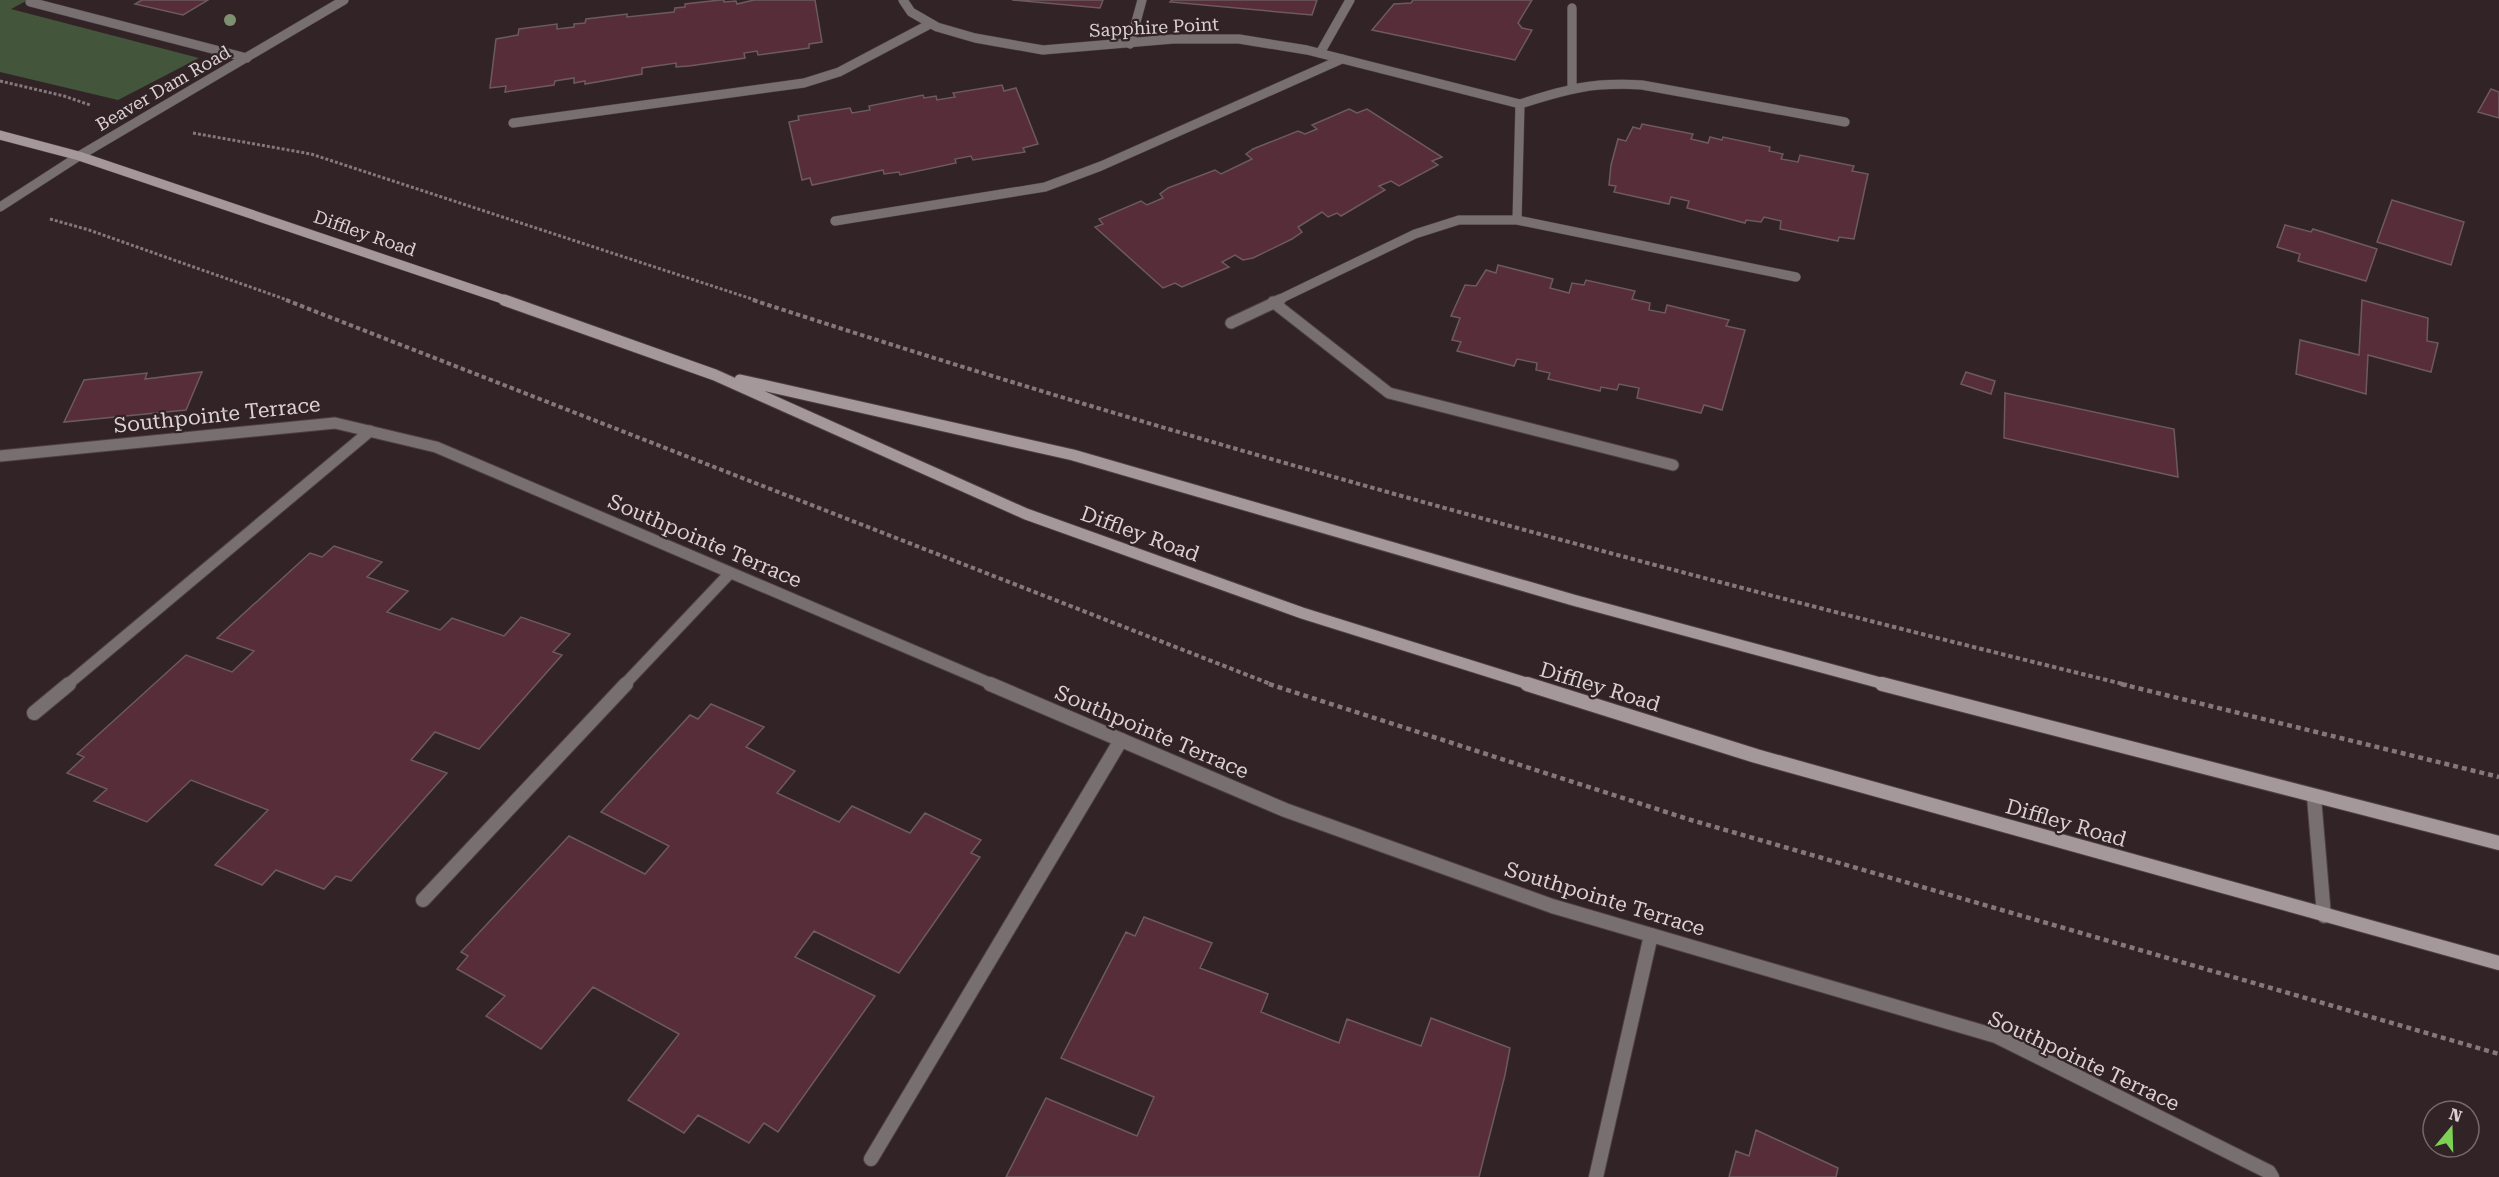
<svg xmlns="http://www.w3.org/2000/svg" width="2499" height="1177" font-family="'Roboto Serif',serif">
<style>
.green{fill:#43563b}
.building{fill:#572d39;stroke:#6c5a5f;stroke-width:1.5}
.lines{fill:none;stroke-linecap:round;stroke-linejoin:round}
.lane-far2-casing{stroke:#4d3f43;stroke-width:10}
.lane-far1-casing{stroke:#4d3f43;stroke-width:13}
.lane-casing{stroke:#4d3f43;stroke-width:16}
.street-far2-casing{stroke:#4d3f43;stroke-width:10}
.street-far1-casing{stroke:#4d3f43;stroke-width:13}
.street-casing{stroke:#4d3f43;stroke-width:16}
.secondary-far2-casing{stroke:#4d3f43;stroke-width:10}
.secondary-far1-casing{stroke:#4d3f43;stroke-width:13}
.secondary-casing{stroke:#4d3f43;stroke-width:16}
.path-far2{stroke:#84787b;stroke-width:3;stroke-dasharray:3 2;stroke-linecap:butt}
.path-far1{stroke:#84787b;stroke-width:4;stroke-dasharray:4.5 3;stroke-linecap:butt}
.path{stroke:#84787b;stroke-width:4.5;stroke-dasharray:5 4;stroke-linecap:butt}
.lane-far2{stroke:#786f71;stroke-width:9}
.lane-far1{stroke:#786f71;stroke-width:11}
.lane{stroke:#786f71;stroke-width:14}
.street-far2{stroke:#786f71;stroke-width:9}
.street-far1{stroke:#786f71;stroke-width:11}
.street{stroke:#786f71;stroke-width:14}
.secondary-far2{stroke:#a5989b;stroke-width:9}
.secondary-far1{stroke:#a5989b;stroke-width:11}
.secondary{stroke:#a5989b;stroke-width:14}
.tree{fill:#7f9070}
.labels{text-anchor:middle;dominant-baseline:central;stroke-width:4.5;stroke-linejoin:round;paint-order:stroke}
.far-street-label{font-size:18px;fill:#dbd1d3;stroke:#322327}
.street-label{font-size:21px;fill:#dbd1d3;stroke:#322327}
</style>
<rect width="100%" height="100%" fill="#322327"/>
<path class="green" d="M0,0H28L11,9L199,58L118,100L0,72Z"/>
<path class="building" d="M142,0H208L183,15L135,4Z
M720,0H724V2L736,1L737,4L754,0H815L822,42L809,44V48L758,55L757,51L744,53L745,58L689,66L676,67V63L642,68V74L585,84V81L574,83V78L555,81L554,85L505,92L506,86L490,88L496,39L518,35L519,29L557,24V29L574,27V24L585,23L586,19L627,14V17L674,12L675,8L685,7V4Z
M1012,0H1103L1100,8Z
M1172,0H1317L1312,15L1170,2Z
M1413,0H1532L1518,23L1522,28L1532,30L1515,60L1372,30L1394,4L1411,3Z
M1002,85L1004,91L1016,88L1038,144L1023,148L1025,152L973,160L971,156L955,159L956,163L900,175L899,172L884,174L883,170L812,185L810,178L802,180L789,122L799,120L798,116L850,108L852,113L870,110L869,106L923,95L924,98L936,96L937,100L955,97L953,93Z
M2491,89L2499,92V118L2478,112Z
M1349,109L1357,113L1367,109L1442,157L1432,161L1438,165L1399,186L1391,181L1379,186L1385,190L1341,216L1337,213L1328,217L1322,212L1298,227L1302,232L1292,239L1253,258L1243,260L1235,255L1222,262L1229,267L1182,287L1175,283L1163,288L1095,227L1103,224L1099,219L1141,201L1147,205L1163,198L1160,194L1168,188L1215,170L1221,174L1252,159L1246,154L1253,149L1298,131L1305,134L1317,129L1312,125Z
M1642,124L1693,134L1691,139L1708,143L1710,137L1722,140L1723,137L1770,147L1769,151L1783,154L1781,159L1798,162L1800,155L1854,166L1852,171L1868,174L1854,239L1839,237L1838,241L1780,229L1781,221L1764,217L1761,222L1746,220L1745,223L1687,208L1689,201L1671,197L1669,204L1614,192L1616,186L1609,185L1611,165L1618,139L1626,141L1633,127L1640,129Z
M2392,200L2464,222L2451,265L2377,242Z
M2285,225L2311,232L2313,229L2377,249L2366,281L2298,261L2300,254L2277,247Z
M1498,265L1553,279L1550,288L1569,293L1572,283L1584,285L1586,280L1635,291L1632,299L1650,303L1649,310L1665,313L1667,305L1729,320L1726,326L1745,330L1722,410L1704,405L1701,413L1637,398L1639,388L1619,384L1617,390L1601,387L1600,391L1548,379L1550,373L1536,370L1537,363L1517,359L1514,366L1457,351L1461,342L1452,340L1460,318L1451,316L1465,285L1476,286L1486,270L1496,273Z
M2362,300L2428,318L2427,341L2438,343L2431,372L2368,355L2366,394L2296,374L2300,340L2359,355Z
M202,372L186,410L64,422L84,380L147,373L145,379Z
M1966,372L1995,381L1991,394L1961,384Z
M2005,393L2174,429L2178,477L2004,438Z
M334,546L382,562L367,577L408,591L387,612L440,630L452,618L504,636L521,617L570,634L553,652L562,655L479,749L435,732L411,760L447,773L351,881L336,876L324,889L276,870L262,885L215,865L268,810L191,780L147,822L94,801L107,789L67,773L84,757L77,754L186,655L232,672L254,651L217,638L310,553L322,557Z
M711,704L764,727L746,747L795,771L777,793L839,822L852,806L910,833L925,813L981,840L971,853L980,857L899,973L814,931L795,957L875,996L778,1132L764,1123L749,1143L698,1115L684,1133L628,1100L679,1034L593,987L541,1049L486,1016L505,996L457,969L468,956L461,952L569,836L645,874L669,846L601,812L690,715L698,719Z
M1144,917L1212,943L1200,968L1268,994L1261,1012L1339,1043L1347,1019L1421,1046L1431,1018L1510,1048L1505,1075L1479,1177H1006L1046,1098L1137,1136L1154,1097L1061,1058L1126,932L1135,936Z
M1756,1130L1838,1168L1836,1177H1729L1736,1151L1749,1156Z"/>
<g class="lines">
<defs>
<path id="lane-far2" d="M30,2L247,58
M1572,8V87
M1130,44L1142,0
M1320,53L1350,0
M513,123L804,83L839,72L930,24
M1517,220L1520,104C1567,89 1592,82 1642,85L1845,122
M835,221L1045,187L1101,166L1342,59
M1276,301L1415,234L1459,220H1517L1796,277"/>
<path id="lane-far1" d="M1273,302L1389,393L1673,465
M1231,323L1280,300
M67,685L370,431
M624,685L730,573"/>
<path id="lane" d="M34,713L69,684
M2314,797L2324,916
M423,900L626,684
M871,1159L1121,740
M1596,1177L1651,935"/>
<path id="street-far2" d="M903,0L911,12L937,27L975,38L1043,50L1173,39H1239L1307,50L1520,104
M0,207L79,156L344,0"/>
<path id="street-far1" d="M0,456L335,423L436,447L994,685"/>
<path id="street" d="M990,684L1285,810L1552,906L1996,1036L2269,1172L2272,1177"/>
<path id="secondary-far2" d="M0,135L79,156L508,301"/>
<path id="secondary-far1" d="M504,300L715,375L1026,514L1302,613L1532,685
M740,380L1073,455L1573,600L1888,685"/>
<path id="secondary" d="M1527,684L1756,756L2499,963
M1882,684L2499,843"/>
</defs>
<use href="#lane-far2" class="lane-far2-casing"/>
<use href="#lane-far1" class="lane-far1-casing"/>
<use href="#lane" class="lane-casing"/>
<use href="#street-far2" class="street-far2-casing"/>
<use href="#street-far1" class="street-far1-casing"/>
<use href="#street" class="street-casing"/>
<use href="#secondary-far2" class="secondary-far2-casing"/>
<use href="#secondary-far1" class="secondary-far1-casing"/>
<use href="#secondary" class="secondary-casing"/>
<path class="path-far2" d="M0,81L64,96L90,105
M193,133L311,154L758,301
M50,219L89,230L290,301"/>
<path class="path-far1" d="M286,300L1273,685
M753,300C1205,448 1665,572 2127,685"/>
<path class="path" d="M1269,684L1691,820L2499,1054
M2121,684L2499,777"/>
<use href="#lane-far2" class="lane-far2"/>
<use href="#lane-far1" class="lane-far1"/>
<use href="#lane" class="lane"/>
<use href="#street-far2" class="street-far2"/>
<use href="#street-far1" class="street-far1"/>
<use href="#street" class="street"/>
<use href="#secondary-far2" class="secondary-far2"/>
<use href="#secondary-far1" class="secondary-far1"/>
<use href="#secondary" class="secondary"/>
</g>
<circle class="tree" cx="230" cy="20" r="6"/>
<g class="labels">
<g class="far-street-label">
<text transform="translate(1154 27) rotate(-3)">Sapphire Point</text>
<text transform="translate(163 88) rotate(-30)">Beaver Dam Road</text>
<text transform="translate(365 233) rotate(19)">Diffley Road</text>
</g>
<g class="street-label">
<text transform="translate(217 415) rotate(-6)">Southpointe Terrace</text>
<text transform="translate(1140 534) rotate(20)">Diffley Road</text>
<text transform="translate(705 541) rotate(23)">Southpointe Terrace</text>
<text transform="translate(1600 687) rotate(17)">Diffley Road</text>
<text transform="translate(1152 732) rotate(23)">Southpointe Terrace</text>
<text transform="translate(2066 823) rotate(16)">Diffley Road</text>
<text transform="translate(1605 899) rotate(17)">Southpointe Terrace</text>
<text transform="translate(2084 1061) rotate(25)">Southpointe Terrace</text>
</g>
</g>
<g transform="translate(2451 1129) rotate(19)"><circle r="28" fill="#322327" stroke="#76696c" stroke-width="1.5"/>
<path d="M0-4.5L10 22L0 15L-10 22Z" fill="#7dd154"/>
<text y="-9" font-size="16" font-weight="bold" text-anchor="middle" fill="#dbd1d3">N</text>
</g>
</svg>
